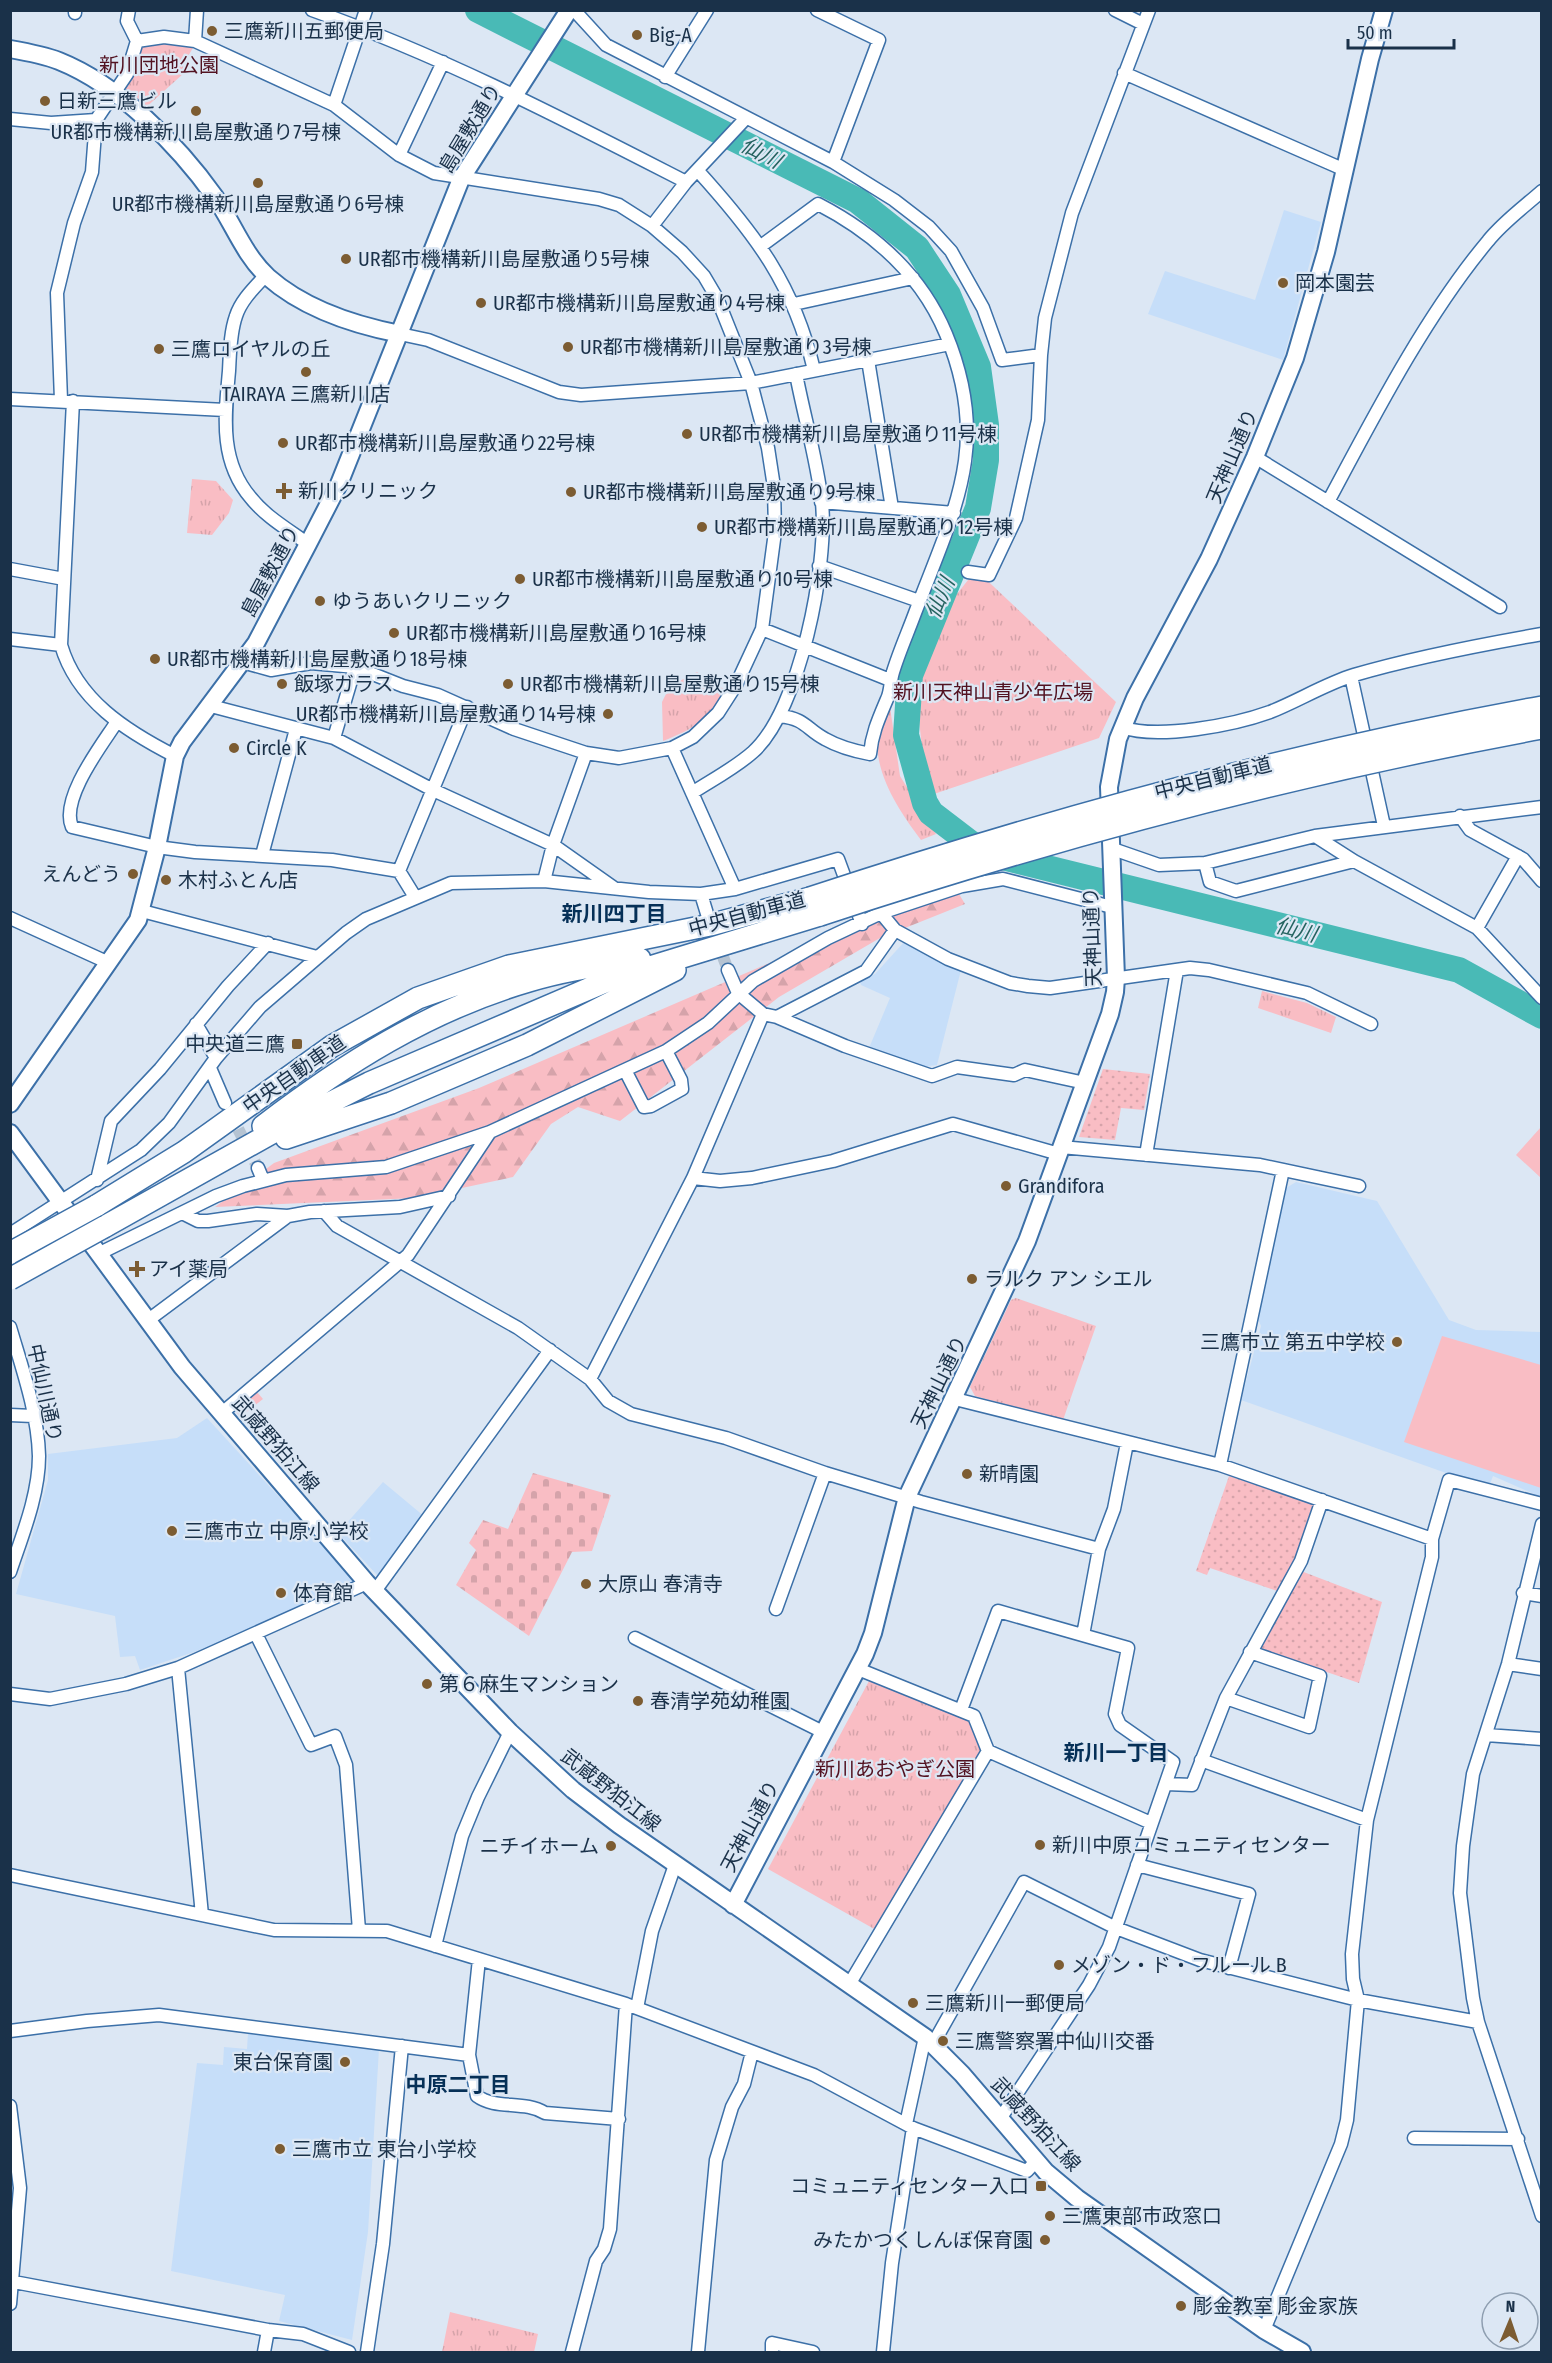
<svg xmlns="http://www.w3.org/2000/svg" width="1552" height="2363" font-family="'Fira Sans Condensed','Noto Sans JP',sans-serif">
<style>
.built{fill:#c6def9}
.grass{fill:url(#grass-dots)}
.forest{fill:url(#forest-firs)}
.cemetery{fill:url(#cemetery-stones)}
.park{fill:url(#park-tufts)}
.garden{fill:#f9bdc4}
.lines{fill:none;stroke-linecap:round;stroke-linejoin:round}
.river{stroke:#49bab6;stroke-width:26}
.street-tunnel{stroke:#b5c3d2;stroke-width:12;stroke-dasharray:12 6;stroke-linecap:butt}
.street-casing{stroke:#3c70a8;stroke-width:15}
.secondary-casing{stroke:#3c70a8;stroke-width:20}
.highway-casing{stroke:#3c70a8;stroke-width:24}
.street{stroke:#fff;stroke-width:12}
.secondary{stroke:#fff;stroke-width:16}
.highway{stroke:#fff;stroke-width:21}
.highway-bridge-casing{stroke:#3c70a8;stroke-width:24;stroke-linecap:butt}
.highway-bridge{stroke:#fff;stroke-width:21}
.poi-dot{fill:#7c5c32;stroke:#dce7f4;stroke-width:2}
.labels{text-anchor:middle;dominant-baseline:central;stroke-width:4.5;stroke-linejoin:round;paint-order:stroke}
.poi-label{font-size:20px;fill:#1a3149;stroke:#dce7f4;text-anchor:start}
.park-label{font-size:20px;fill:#521221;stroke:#dce7f4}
.street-label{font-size:20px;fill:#1a3149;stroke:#dce7f4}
.water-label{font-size:21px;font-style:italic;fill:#256360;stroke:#dce7f4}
.neighbourhood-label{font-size:21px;font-weight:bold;fill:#063057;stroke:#dce7f4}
</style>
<defs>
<pattern id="grass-dots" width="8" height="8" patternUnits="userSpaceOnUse" patternTransform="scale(1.5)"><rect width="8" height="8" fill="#f9bdc4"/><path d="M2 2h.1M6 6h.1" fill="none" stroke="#d5a3aa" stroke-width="1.8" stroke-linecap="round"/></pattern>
<pattern id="forest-firs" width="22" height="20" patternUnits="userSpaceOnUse" patternTransform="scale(1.5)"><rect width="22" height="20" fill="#f9bdc4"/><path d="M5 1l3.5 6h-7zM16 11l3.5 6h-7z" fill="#d5a3aa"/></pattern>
<pattern id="cemetery-stones" width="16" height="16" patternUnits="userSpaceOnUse" patternTransform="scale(1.5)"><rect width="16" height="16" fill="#f9bdc4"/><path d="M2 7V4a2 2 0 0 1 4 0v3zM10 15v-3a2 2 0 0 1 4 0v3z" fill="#d5a3aa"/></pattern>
<pattern id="park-tufts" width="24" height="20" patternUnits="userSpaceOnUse" patternTransform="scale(1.5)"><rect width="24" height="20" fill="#f9bdc4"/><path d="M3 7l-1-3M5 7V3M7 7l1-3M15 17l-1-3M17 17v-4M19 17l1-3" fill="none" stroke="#d5a3aa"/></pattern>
</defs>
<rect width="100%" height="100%" fill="#dce7f4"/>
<path class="built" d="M1284,210L1321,222L1283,360L1148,314L1165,271L1255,300Z
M905,941L961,970L937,1065L921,1067L869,1048L890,998L861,985L860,981L875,974Z
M1296,1182L1377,1201L1449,1320L1476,1330L1541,1332V1497L1493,1476L1490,1484L1446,1473L1241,1400L1254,1352V1338L1258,1337L1261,1326L1258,1319L1286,1188Z
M207,1418L357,1582L326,1600L194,1652L140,1670L135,1656L120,1657L115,1616L16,1594L48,1480V1454L177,1438Z
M383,1482L425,1517L378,1576L338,1533Z
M248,2033L379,2049L368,2232L352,2340L279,2321L285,2295L171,2271L197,2063L223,2065L224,2047L247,2049Z"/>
<path class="grass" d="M1103,1069L1150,1074L1144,1110L1121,1108L1115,1140L1079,1137Z
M1229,1476L1314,1504L1316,1509L1296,1562L1280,1592L1210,1568L1207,1575L1196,1571Z
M1301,1571L1382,1602L1359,1683L1262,1650L1260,1645Z"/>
<path class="forest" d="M953,884L965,904L880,938L779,997L620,1121L578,1107L551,1124L513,1177L415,1198L215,1207L274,1163L479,1088Z"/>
<path class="cemetery" d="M533,1473L611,1495L592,1551L572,1552L529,1636L456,1585L476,1550L469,1543L483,1520L508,1529Z"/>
<path class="park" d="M152,40L194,46L183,65L184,73L142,111L121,93L141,42Z
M192,479L216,481L233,500L229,513L212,535L187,533Z
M976,570L1116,702L1099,738L934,794L922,748L915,682L945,609Z
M697,672L725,690C706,721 696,728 663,741L662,702L670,686Z
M890,707L900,776L936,834L921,840C894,804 858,750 890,707Z
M1262,991L1307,1003L1336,1017L1331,1033L1258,1008Z
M1016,1298L1096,1326L1063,1420L975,1396L970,1387L1011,1300Z
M257,1392L263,1399L240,1417L235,1410Z
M869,1681L971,1722L981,1751L876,1930L768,1869Z
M450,2312L538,2334L534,2352H442Z"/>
<path class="garden" d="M1541,1127V1178L1516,1155Z
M1442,1336L1541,1365V1488L1404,1442Z"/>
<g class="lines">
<path class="river" d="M478,10L858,201L917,248L948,295L978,367L986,425V460L978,508L910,675L906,735L925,803L931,813L982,852L1459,970L1542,1016"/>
<path class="street-tunnel" d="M709,920L728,970
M230,1113L258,1168"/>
<defs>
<path id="street" d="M129,10L127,21L137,41
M312,10C442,56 563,119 686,182
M574,10L606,45L833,162L894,200L929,227L951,251L983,308L1002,360L1041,355L1045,318L1072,213L1149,10
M817,10L879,40L833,162
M1115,10L1143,24
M75,13V10
M195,41L197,10
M1124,73L1345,170
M665,77L707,10
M334,105L366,10
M10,119L51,123L96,120L127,74L137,41L164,37L195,41L334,105L399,155L434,173L599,199L619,205L652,226L682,252L704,276L717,298L751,383L768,448L774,487L775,532L762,629L736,685L718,713L693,737L672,748L619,758L586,753L514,729L438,695L403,686L355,667L311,663L271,670L242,662
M399,155L443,62
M698,171C756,235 794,285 814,370
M652,226L686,182L746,118
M761,246L818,204C874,233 921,274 946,334C992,445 954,510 915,613C908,632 899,652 893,672C890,681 891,691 887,699C879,718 872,733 870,754C854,751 839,747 825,739C806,729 806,719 780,716
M266,275C255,287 241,300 236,316C230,333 230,353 229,371C225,416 219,461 251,498C266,517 289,530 308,544
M794,304L913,278
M400,334L428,340L559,392L581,395L751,383L950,344
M868,360L892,508
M10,399L225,410
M61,400L57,293L74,223L92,172L96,120
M73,401L61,645C77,700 126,731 175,756
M1255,457L1500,607
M821,502L954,513
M1328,502C1374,416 1426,315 1488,241C1503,222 1524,207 1542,191
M819,566L919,601
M10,569L64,579
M968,572L989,575L1016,518L1038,420L1041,355
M762,629L890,680
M10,639L61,645
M1351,676L1384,826
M211,706L334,738L433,790L553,845L614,888
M116,723C101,746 60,799 72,827L157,847L195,852L332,860L399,871
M1122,727C1157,740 1234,725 1270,712C1298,701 1325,684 1354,675C1415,657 1479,645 1542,634
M334,738L355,667
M672,748L735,889
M692,793C712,780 735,768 753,752C800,710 828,565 822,503C817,460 804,416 796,374
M1460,816L1470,830L1523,859L1542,881
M1315,836L1354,861L1477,928L1542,998
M1110,848L1159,865L1205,863L1315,836L1542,807
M262,855L296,729
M1205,863L1210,882L1236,891L1354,861
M544,881L553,845L586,753
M701,894L708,917
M415,897L399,871L467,707
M142,911L317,957
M881,913L895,930L948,959L1010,983L1028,986L1050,988L1190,968L1209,970L1307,993L1371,1024
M10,918L109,963
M1477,928L1518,856
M728,970L738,993L763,1014L777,1017L845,1046L932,1076L957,1067L1014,1075L1025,1070L1085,1083
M777,1017L866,971L895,930
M196,1024L216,1058
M210,1068L225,1103
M626,1072L644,1107L651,1106L682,1089L681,1080L666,1051
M1061,1147L1260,1165L1359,1186
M1146,1155L1177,970
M258,1168L263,1180
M693,1178L720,1181L752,1178L833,1161L953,1124L1059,1154
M97,1180L111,1121L160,1069L228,986L268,943
M324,1211L337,1226L518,1328L590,1379L608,1401L631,1414L726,1438L825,1473L921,1502L1099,1549
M182,1213L198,1221H208L257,1214L288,1216L310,1212L400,1207L449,1196
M10,1234L141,1150L169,1123L216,1058L260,1007L346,933L366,919L451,883L544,881L649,892L701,894L735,889L838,859L862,924
M98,1254L216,1196L243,1186L286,1175L386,1167L490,1132L666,1051L708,1023L753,981L828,938L881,913L962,886L1003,879L1112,907
M147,1321L288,1216
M10,1327C22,1368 38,1413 39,1456C39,1495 22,1536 10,1572
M590,1379L693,1178L763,1014
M955,1399L1220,1465L1432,1539
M222,1413L408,1255L490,1132
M10,1415L33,1416
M1220,1465L1283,1170
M1542,1524L1508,1664L1473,1774L1463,1846L1460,1893L1473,1998L1478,2022L1542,2216
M375,1591L550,1350
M1523,1593L1542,1596
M776,1609L825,1473
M256,1634L311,1745L335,1736L346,1765L359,1930
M1083,1635L1099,1549L1114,1509L1127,1443
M635,1638L825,1733
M1508,1664L1542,1669
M178,1668L202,1915
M858,1669L974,1716L988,1751L1151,1823
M10,1694L50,1699L126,1684L178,1668L367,1583
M1226,1698L1309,1727L1320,1676L1250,1652
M961,1710L998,1611L1128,1648L1115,1714L1120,1725L1173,1762L1109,1947L1089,1985L1000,2119
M1486,1735L1542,1739
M1201,1760L1367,1820
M1166,1784L1192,1785L1226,1698L1301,1561L1322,1500
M1137,1865L1249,1894L1229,1968
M10,1875L274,1930L387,1931L626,2004L814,2075L913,2128L1027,2171L1036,2161
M435,1946L462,1836L478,1797L510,1732
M479,1959L469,2055L477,2096C496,2110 524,2100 545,2113L619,2119
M850,1983L988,1751
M637,2008L652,1931L675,1865
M10,2031L87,2021L159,2015L469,2055
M933,2044L1024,1882L1116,1928L1200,1960L1358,2000L1478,2022
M10,2106L20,2188L10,2304
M906,2124L925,2037
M1414,2138L1518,2139
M14,2282L268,2330L303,2334L349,2352
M1264,2330L1341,2144L1347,2120L1358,2000L1353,1979L1352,1954L1367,1820L1432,1557V1539L1449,1480L1542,1504
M264,2352L268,2330
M367,2352L383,2244L402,2046
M572,2352L596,2261L604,2249L610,2229L626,2004
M698,2352L716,2160L732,2107L744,2084L752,2052
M772,2352V2343L813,2352
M883,2352L892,2263L913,2128"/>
<path id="secondary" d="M10,49C27,52 44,55 59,61C119,85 178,145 215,197C233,223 244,255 268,277C303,308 354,325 400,334
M10,1104L138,920L157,847L175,756L182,742L256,643L308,544L339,484L461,179L569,10
M10,1133L182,1367L367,1583L510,1732L573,1790L619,1825L925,2037L962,2074L1046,2172L1077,2198L1264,2330L1302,2352
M733,1905L865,1654L873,1633L907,1497L1027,1241L1110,1014L1115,992L1116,978L1109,787L1118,739L1135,698L1209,559L1255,457L1295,358L1326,252L1370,59L1384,10"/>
<path id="highway" d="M263,1126C344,1064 429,1010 529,981C565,970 603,965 640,959
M286,1138L391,1103L527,1045L675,970
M96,1206L184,1152L332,1046L418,998L509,966L710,925L810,898
M104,1227L286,1125L369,1083L614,978L820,915"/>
</defs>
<use href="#street" class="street-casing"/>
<use href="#secondary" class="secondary-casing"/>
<use href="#highway" class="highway-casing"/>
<use href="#street" class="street"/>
<use href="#secondary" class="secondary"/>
<use href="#highway" class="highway"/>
<defs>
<path id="highway-bridge" d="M810,898C1050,819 1292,752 1542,707
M820,915C1057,837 1296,773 1542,728
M10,1253L96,1206
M10,1279L104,1227"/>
</defs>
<use href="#highway-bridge" class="highway-bridge-casing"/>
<use href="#highway-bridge" class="highway-bridge"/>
</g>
<g class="poi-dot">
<circle cx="212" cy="31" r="6"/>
<circle cx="637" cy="35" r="6"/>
<circle cx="45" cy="101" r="6"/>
<circle cx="196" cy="111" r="6"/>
<circle cx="258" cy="183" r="6"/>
<circle cx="346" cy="259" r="6"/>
<circle cx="1283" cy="283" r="6"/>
<circle cx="481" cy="303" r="6"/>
<circle cx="568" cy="347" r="6"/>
<circle cx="159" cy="349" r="6"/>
<circle cx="306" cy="372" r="6"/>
<circle cx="687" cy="434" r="6"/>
<circle cx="283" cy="443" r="6"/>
<path d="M281 482h6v6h6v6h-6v6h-6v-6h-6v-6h6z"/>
<circle cx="571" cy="492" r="6"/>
<circle cx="702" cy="527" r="6"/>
<circle cx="520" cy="579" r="6"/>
<circle cx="320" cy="601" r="6"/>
<circle cx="394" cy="633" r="6"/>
<circle cx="155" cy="659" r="6"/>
<circle cx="282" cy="684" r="6"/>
<circle cx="508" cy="684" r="6"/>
<circle cx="608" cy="714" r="6"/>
<circle cx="234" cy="748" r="6"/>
<circle cx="133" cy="874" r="6"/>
<circle cx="166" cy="880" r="6"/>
<rect x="291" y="1038" width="12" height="12" rx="3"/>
<circle cx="1006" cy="1186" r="6"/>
<path d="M134 1260h6v6h6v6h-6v6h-6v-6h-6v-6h6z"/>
<circle cx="972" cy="1279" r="6"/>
<circle cx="1397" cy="1342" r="6"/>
<circle cx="967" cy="1474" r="6"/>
<circle cx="172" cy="1531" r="6"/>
<circle cx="586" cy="1584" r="6"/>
<circle cx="281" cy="1593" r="6"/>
<circle cx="427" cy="1684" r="6"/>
<circle cx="638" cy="1701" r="6"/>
<circle cx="1040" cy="1845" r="6"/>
<circle cx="611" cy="1846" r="6"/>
<circle cx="1059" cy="1965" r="6"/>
<circle cx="913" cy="2003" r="6"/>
<circle cx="943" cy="2041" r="6"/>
<circle cx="345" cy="2062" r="6"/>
<circle cx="280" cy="2149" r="6"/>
<rect x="1035" y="2180" width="12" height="12" rx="3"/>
<circle cx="1050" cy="2216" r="6"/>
<circle cx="1045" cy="2240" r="6"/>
<circle cx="1181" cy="2306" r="6"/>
</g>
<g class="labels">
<g class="poi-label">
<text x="224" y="31">三鷹新川五郵便局</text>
<text x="649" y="35">Big-A</text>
<text x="57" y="101">日新三鷹ビル</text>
<text x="196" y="132" text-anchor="middle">UR都市機構新川島屋敷通り7号棟</text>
<text x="258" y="204" text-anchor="middle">UR都市機構新川島屋敷通り6号棟</text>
<text x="358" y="259">UR都市機構新川島屋敷通り5号棟</text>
<text x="1295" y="283">岡本園芸</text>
<text x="493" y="303">UR都市機構新川島屋敷通り4号棟</text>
<text x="580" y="347">UR都市機構新川島屋敷通り3号棟</text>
<text x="171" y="349">三鷹ロイヤルの丘</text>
<text x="306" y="394" text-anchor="middle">TAIRAYA 三鷹新川店</text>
<text x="699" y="434">UR都市機構新川島屋敷通り11号棟</text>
<text x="295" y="443">UR都市機構新川島屋敷通り22号棟</text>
<text x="298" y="491">新川クリニック</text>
<text x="583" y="492">UR都市機構新川島屋敷通り9号棟</text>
<text x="714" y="527">UR都市機構新川島屋敷通り12号棟</text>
<text x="532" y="579">UR都市機構新川島屋敷通り10号棟</text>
<text x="332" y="601">ゆうあいクリニック</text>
<text x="406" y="633">UR都市機構新川島屋敷通り16号棟</text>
<text x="167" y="659">UR都市機構新川島屋敷通り18号棟</text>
<text x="294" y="684">飯塚ガラス</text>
<text x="520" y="684">UR都市機構新川島屋敷通り15号棟</text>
<text x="596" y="714" text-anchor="end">UR都市機構新川島屋敷通り14号棟</text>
<text x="246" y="748">Circle K</text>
<text x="121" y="874" text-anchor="end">えんどう</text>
<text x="178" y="880">木村ふとん店</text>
<text x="285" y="1044" text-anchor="end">中央道三鷹</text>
<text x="1018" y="1186">Grandifora</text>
<text x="149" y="1269">アイ薬局</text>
<text x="984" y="1279">ラルク アン シエル</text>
<text x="1385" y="1342" text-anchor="end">三鷹市立 第五中学校</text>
<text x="979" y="1474">新晴園</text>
<text x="184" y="1531">三鷹市立 中原小学校</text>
<text x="598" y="1584">大原山 春清寺</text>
<text x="293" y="1593">体育館</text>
<text x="439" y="1684">第６麻生マンション</text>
<text x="650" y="1701">春清学苑幼稚園</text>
<text x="1052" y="1845">新川中原コミュニティセンター</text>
<text x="599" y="1846" text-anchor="end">ニチイホーム</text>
<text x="1071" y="1965">メゾン・ド・フルール B</text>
<text x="925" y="2003">三鷹新川一郵便局</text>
<text x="955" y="2041">三鷹警察署中仙川交番</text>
<text x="333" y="2062" text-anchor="end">東台保育園</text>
<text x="292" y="2149">三鷹市立 東台小学校</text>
<text x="1029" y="2186" text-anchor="end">コミュニティセンター入口</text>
<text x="1062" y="2216">三鷹東部市政窓口</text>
<text x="1033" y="2240" text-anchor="end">みたかつくしんぼ保育園</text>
<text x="1193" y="2306">彫金教室 彫金家族</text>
</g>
<g class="park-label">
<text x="159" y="65">新川団地公園</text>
<text x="993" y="692">新川天神山青少年広場</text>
<text x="895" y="1769">新川あおやぎ公園</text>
</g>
<g class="street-label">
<text transform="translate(470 128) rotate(-59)">島屋敷通り</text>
<text transform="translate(1232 456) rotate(-67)">天神山通り</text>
<text transform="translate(270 571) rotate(-62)">島屋敷通り</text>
<text transform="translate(1213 778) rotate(-14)">中央自動車道</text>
<text transform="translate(747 914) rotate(-15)">中央自動車道</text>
<text transform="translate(1092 937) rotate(-92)">天神山通り</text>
<text transform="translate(294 1074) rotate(-35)">中央自動車道</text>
<text transform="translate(939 1382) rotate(-64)">天神山通り</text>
<text transform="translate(45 1393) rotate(78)">中仙川通り</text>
<text transform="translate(276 1444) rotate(49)">武蔵野狛江線</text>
<text transform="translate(611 1790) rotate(38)">武蔵野狛江線</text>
<text transform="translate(750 1826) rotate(-62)">天神山通り</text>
<text transform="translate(1036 2124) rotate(47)">武蔵野狛江線</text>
</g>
<g class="water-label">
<text transform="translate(761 153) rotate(27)">仙川</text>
<text transform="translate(940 598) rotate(-67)">仙川</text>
<text transform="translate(1296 930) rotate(14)">仙川</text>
</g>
<g class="neighbourhood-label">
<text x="614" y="914">新川四丁目</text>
<text x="1116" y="1753">新川一丁目</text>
<text x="458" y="2085">中原二丁目</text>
</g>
</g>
<rect width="1552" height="2363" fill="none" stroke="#1a3149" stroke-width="24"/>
<g transform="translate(1510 2321) rotate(2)"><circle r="28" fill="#dce7f4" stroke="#8e9eb0" stroke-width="1.5"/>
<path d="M0-4.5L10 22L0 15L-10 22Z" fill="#7c5c32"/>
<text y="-9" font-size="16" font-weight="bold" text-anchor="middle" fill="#1a3149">N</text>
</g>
<path d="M1348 39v9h106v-9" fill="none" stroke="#1a3149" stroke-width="3"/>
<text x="1357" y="39" font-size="18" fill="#1a3149" stroke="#dce7f4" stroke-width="4.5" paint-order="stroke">50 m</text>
</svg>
